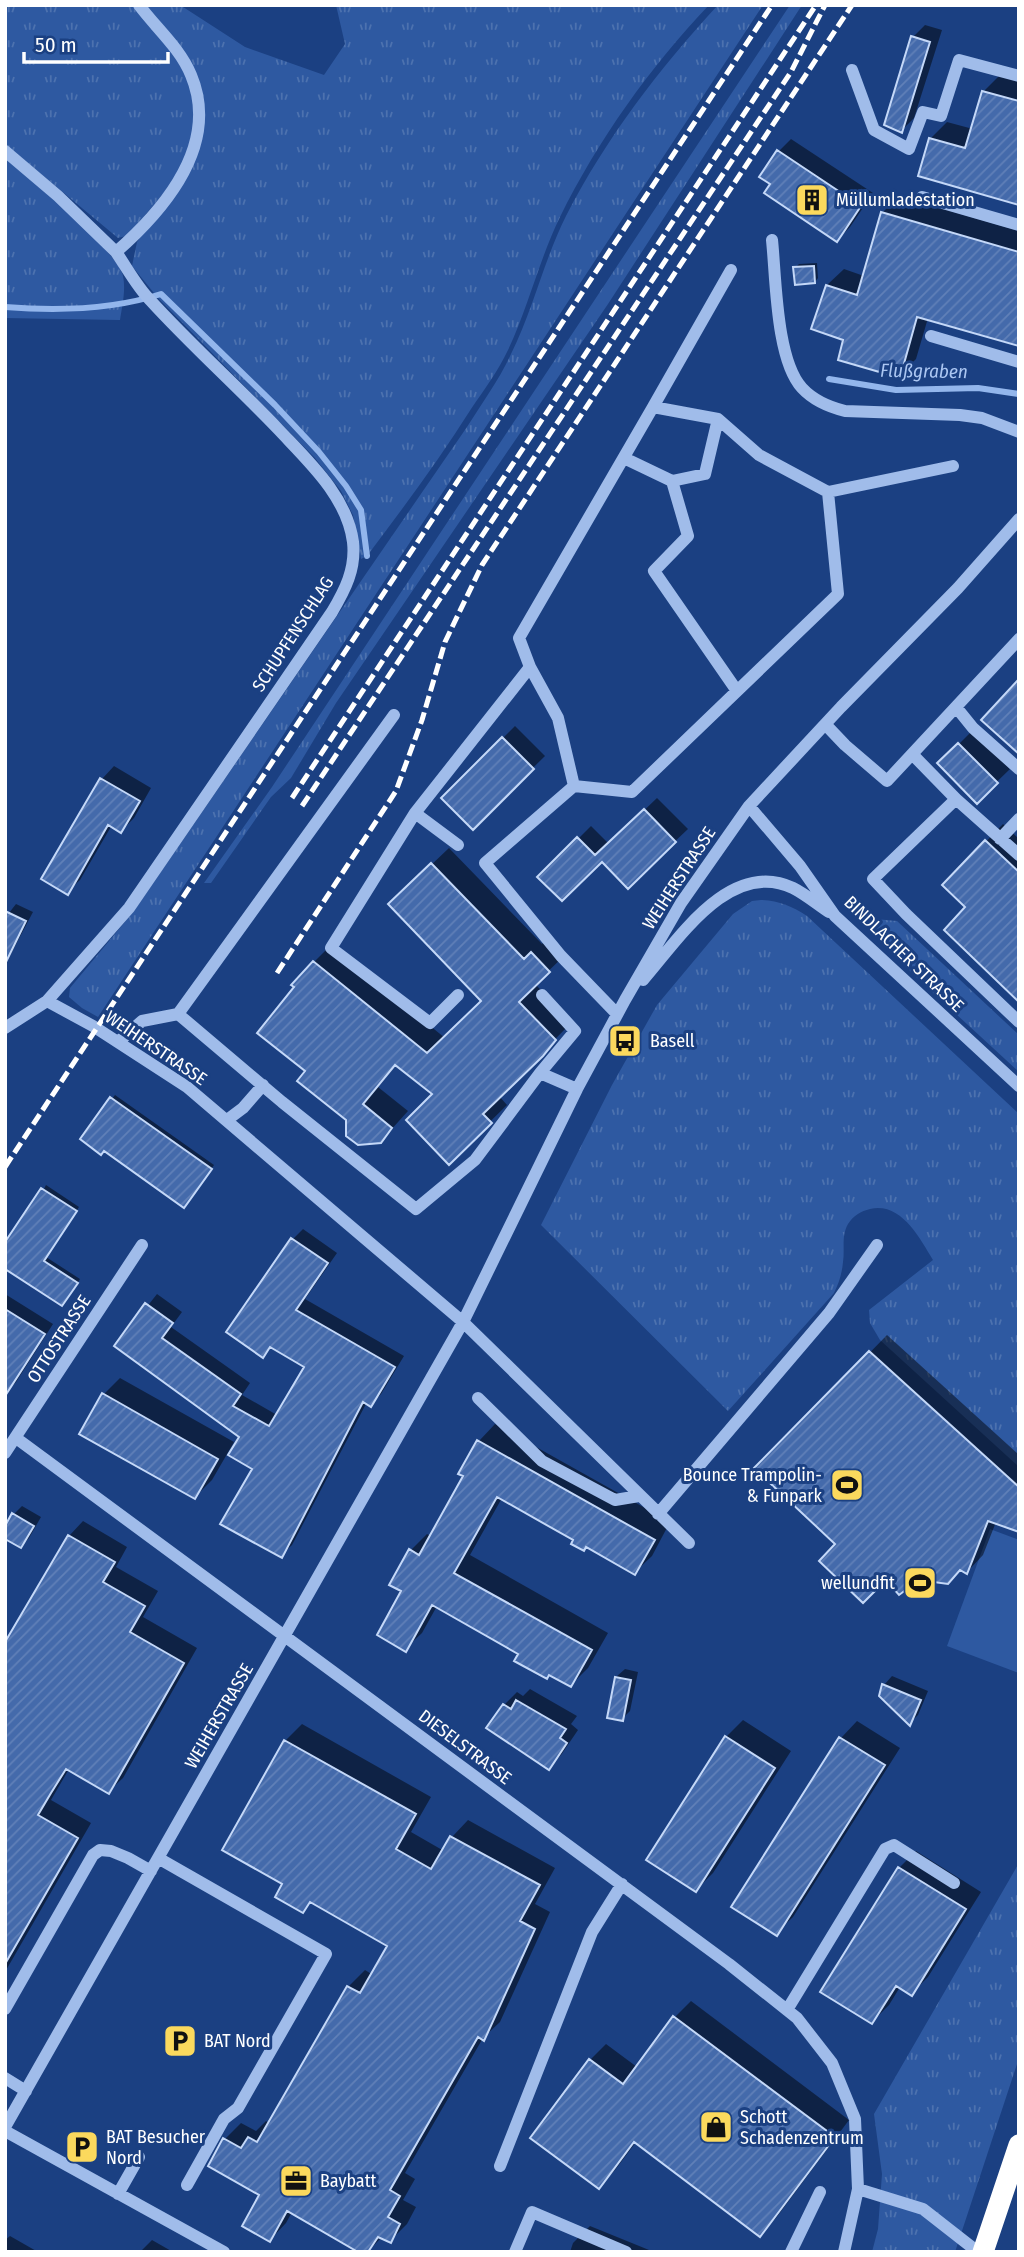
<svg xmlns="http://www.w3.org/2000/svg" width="1024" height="2257" font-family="'Fira Sans Condensed',sans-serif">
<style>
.grass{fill:url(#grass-tufts)}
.park{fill:#2e59a1}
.shadow{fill:#0007}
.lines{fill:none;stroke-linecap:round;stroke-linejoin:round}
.stream{stroke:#93b6ec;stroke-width:6}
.building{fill:url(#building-hatch);stroke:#c4d8f8;stroke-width:2}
.minor{stroke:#a0bcea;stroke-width:12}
.highway{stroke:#fff;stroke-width:21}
.rail{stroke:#fff;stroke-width:5;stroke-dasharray:12 5;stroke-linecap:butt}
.labels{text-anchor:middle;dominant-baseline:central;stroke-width:6;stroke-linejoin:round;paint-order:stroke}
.poi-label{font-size:18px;fill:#fff;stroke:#1b4082;text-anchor:start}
.street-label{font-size:18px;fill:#fff;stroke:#1b4082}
.water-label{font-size:19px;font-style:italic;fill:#abc6f2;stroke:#1b4082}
</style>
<defs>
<pattern id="grass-tufts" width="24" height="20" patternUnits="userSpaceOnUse" patternTransform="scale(1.75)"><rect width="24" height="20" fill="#2e59a1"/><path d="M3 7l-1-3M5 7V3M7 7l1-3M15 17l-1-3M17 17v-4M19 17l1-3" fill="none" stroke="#4d72af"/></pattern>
<pattern id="building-hatch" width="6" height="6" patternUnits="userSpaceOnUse" patternTransform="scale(1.75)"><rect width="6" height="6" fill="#446aab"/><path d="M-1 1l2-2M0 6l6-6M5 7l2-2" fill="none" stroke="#6080b8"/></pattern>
</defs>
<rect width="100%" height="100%" fill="#1b4082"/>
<path class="grass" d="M5,5H134C152,27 175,49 186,75C216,142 167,191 126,236L118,238L5,144Z
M144,5H180L245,47L324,75L345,44L336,5H709C650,67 598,140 560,217C539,260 528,308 508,350C498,371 484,390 471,409C439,460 403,508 367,556L361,559L353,515L341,491L315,458L158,298L132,266L137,242L186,176L199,90Z
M718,5H763L98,1017L82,1008L69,997L70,988L134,911L467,427C482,403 499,380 511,354C533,310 544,260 566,216C606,138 659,69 718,5Z
M790,5H802L608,304L336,703L291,778L271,797L211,883H204L272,787Z
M5,157C28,177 118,251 123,276C126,290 122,307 120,320L5,318Z
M761,900C779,901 792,906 807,916L1019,1114V1467L880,1340L870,1323L869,1310L933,1260C919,1237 901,1202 870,1209C861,1211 853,1216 848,1224C841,1236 845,1249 843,1262C842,1273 839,1283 834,1293L728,1411L541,1225L612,1085L657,1005L733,914L752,901Z
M842,901L875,919L897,921L1019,1035V1072L917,978Z
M1019,1863V2058L955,2252H872L878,2229L882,2174L874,2114Z"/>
<path class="park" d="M990,1529L1019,1540V1673L947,1646Z"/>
<path class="shadow" d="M925,25L942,30L914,118L902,130L913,37Z
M1000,75L1019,80V203L930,139L947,122L973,129L983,92Z
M791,139L873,193L850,227L837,240L779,151Z
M899,196L1019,231V344L928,318L916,359L899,376L846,339L827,285L844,269L864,276L882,213Z
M817,263L818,278L815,282L795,268L799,264Z
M515,726L545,756L473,827L443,798Z
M972,731L1010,769L977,801L940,763Z
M114,766L151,788L134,818L121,831L112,825L80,880L67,892L44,878L102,779Z
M657,798L688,829L628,886L602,859L540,877L591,826L609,844Z
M1003,824L1019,839V1000L968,907L944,885Z
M449,848L542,944L549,936L566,954L535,984L572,1022L499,1096L507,1105L449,1162L435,1093L397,1064L378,1087L408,1111L380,1142L348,1119L308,1071L314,962L331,945L445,1038L483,1001L390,904Z
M16,904L33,912L5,965V918Z
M115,1095L214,1165L187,1203L104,1149L82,1139Z
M46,1185L79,1207L46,1257L80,1279L66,1301L5,1267Z
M303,1229L337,1253L305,1299L404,1356L381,1394L371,1405L367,1402L292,1545L281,1555L254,1469L241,1436L116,1346L157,1294L182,1312L171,1327L250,1383L242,1395L277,1415L306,1366L272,1346L262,1356L228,1332L293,1239Z
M5,1294L53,1324L16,1382L7,1391L5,1389Z
M887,1335L1019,1455V1530L996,1522L983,1555L967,1572L961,1568L919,1578H886L838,1544L757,1468Z
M120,1378L234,1442L212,1480L195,1497L104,1394Z
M495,1424L670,1522L652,1556L635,1572L502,1498L470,1555L608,1633L588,1668L571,1685L437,1606L422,1633L405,1649L404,1591L411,1550L427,1534L431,1536L465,1475L479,1441Z
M22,1506L41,1517L29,1538L21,1546L14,1514Z
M83,1521L127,1547L116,1567L158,1591L143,1617L197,1648L123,1778L108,1792L69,1769L51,1800L91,1823L5,1972V1646L69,1536Z
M625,1669L638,1672L630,1711L622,1719L616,1677Z
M892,1676L928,1691L918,1715L910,1723L881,1695L884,1685Z
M530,1689L577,1716L571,1724L578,1730L561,1755L548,1768L489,1728L504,1705L517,1692L523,1696Z
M743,1720L791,1751L713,1873L696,1890L726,1737Z
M857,1721L900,1748L793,1917L776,1933L733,1906L841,1738Z
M302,1724L431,1797L411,1832L444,1851L452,1837L468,1820L555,1868L535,1904L550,1912L500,2022L483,2038L405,2173L415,2179L403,2200L416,2207L407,2224L390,2241L382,2237L367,2252L292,2212L286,2223L270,2240L262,2195L225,2139L241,2123L256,2131L266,2121L269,2123L348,1987L365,1970L373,1975L390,1945L312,1901L303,1911L285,1883V1741Z
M916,1851L981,1892L928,1977L911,1994L900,1987L889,2005L872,2022L899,1868Z
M691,2001L849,2120L776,2218L759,2234L636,2142L615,2170L599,2186L590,2060L606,2044L637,2067L675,2017Z
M590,2226L654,2252H570L573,2243Z
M10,2236L38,2252H5V2240Z
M152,2240L173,2252H140Z"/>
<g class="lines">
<path class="stream" d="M5,307C56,311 112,310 161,294L275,405L319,452L346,486L361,510L367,556
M829,379L896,390L978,388L1019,394"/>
</g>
<path class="building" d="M911,36L930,42L902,133L884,125Z
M982,91L1019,101V205L918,176L929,138L965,148Z
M777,150L861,206L837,242L764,193L770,184L759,177Z
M881,212L1019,252V346L917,317L900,378L838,360L843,340L811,329L826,285L857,295Z
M814,266L815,283L795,285L793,267Z
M1019,679V754L981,720Z
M502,737L534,769L473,830L441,798Z
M958,743L998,783L977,804L937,763Z
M100,778L140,801L121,833L108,825L68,895L41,879Z
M644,809L676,842L628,889L602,862L562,901L537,877L577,837L595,855Z
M985,840L1019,872V1002L944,930L965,907L942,885Z
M431,863L524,959L531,952L550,972L519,1002L556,1040L543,1056L483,1114L492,1123L449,1165L406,1120L432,1094L395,1065L363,1104L392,1128L381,1143L358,1145L346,1136V1120L297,1081L305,1071L257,1033L294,987L291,985L313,961L427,1053L481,1001L388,904Z
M5,911L26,921L5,964Z
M110,1097L212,1169L184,1208L104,1151L101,1155L80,1139Z
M41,1188L77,1211L44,1261L78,1283L62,1306L5,1269V1242Z
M291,1238L328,1263L296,1310L395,1367L371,1407L363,1402L282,1558L220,1524L252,1469L228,1455L239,1437L114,1346L145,1303L173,1323L162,1338L241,1394L233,1406L269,1426L304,1367L270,1347L263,1358L226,1332Z
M5,1309L45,1334L5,1396Z
M869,1351L1019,1487V1532L988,1521L967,1574L960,1570L948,1584L919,1580L899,1595L886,1580L863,1603L819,1561L835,1544L754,1468Z
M102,1393L218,1459L195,1499L79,1434Z
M477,1440L655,1540L635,1575L586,1547L584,1551L571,1544L573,1540L497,1497L454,1573L592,1650L571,1687L549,1675L547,1679L514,1661L518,1654L432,1605L406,1652L377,1635L401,1591L389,1585L409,1549L419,1555L463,1476L458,1474Z
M12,1513L34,1526L21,1548L5,1539V1526Z
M68,1535L115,1562L103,1582L145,1606L130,1632L184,1663L109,1794L66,1769L51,1793L38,1815L78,1838L5,1964V1642Z
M615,1677L631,1680L623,1721L607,1718Z
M882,1684L921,1700L910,1726L879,1696Z
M516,1700L566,1729L560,1738L567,1743L549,1770L486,1728L503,1704L511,1709Z
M725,1736L775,1768L696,1892L646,1860Z
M839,1737L885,1765L777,1936L731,1907Z
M284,1740L416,1814L396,1849L431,1869L450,1836L540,1885L520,1921L535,1929L484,2041L478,2037L390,2190L400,2196L388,2217L400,2224L391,2243L378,2237L368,2252H358L287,2211L270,2242L242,2226L259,2195L208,2166L223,2138L241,2148L248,2137L257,2142L347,1986L360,1993L387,1946L310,1902L303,1913L275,1897L282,1884L222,1850Z
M898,1867L966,1909L912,1996L896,1986L872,2024L820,1992Z
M673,2016L835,2137L760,2237L634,2142L599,2189L530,2138L589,2059L623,2084Z"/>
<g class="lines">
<path class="minor" d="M852,70L874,130L909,149L923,112L941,116L959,60L1019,76
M5,151L58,196L116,252
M922,197L1019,225
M772,240C776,278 776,360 802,388C814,401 829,407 845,411L960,415L982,418L1019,432
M731,270L653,407L718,419L759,455L828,492
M931,336L1019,362
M718,419L705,474L672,481L688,536L654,571L737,691
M624,458L672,481
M956,707L973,728L1019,769
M394,715L178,1014L282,1102L416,1209L475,1160L540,1073L577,1089
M825,724L845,745L887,781L1019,639
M913,755L956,799L1019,855
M574,786L558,718L530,667L519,638L653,407
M956,799L873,879L906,914L1019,1022
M749,806L800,866L835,916L1019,1086
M415,813L458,845
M1000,839L1019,819
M643,980C678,940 730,858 793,888C805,894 817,904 829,912
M458,995L430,1023L331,948L415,813L530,667
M47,1001L93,1026L187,1087L463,1322L689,1543
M617,1014L561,956L485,863L574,786L632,792L838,594L828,492L953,466
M5,1028L47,1001L129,908L332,612C345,590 356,569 353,542C347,496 308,461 278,429C236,385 191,345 150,300C137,287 127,268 116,252C165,209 220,144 191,75C180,48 156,28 139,5
M118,1042L142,1021L178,1014
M540,1073L575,1031L542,995
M227,1120L243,1108L263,1085
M478,1398L542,1461L615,1500L639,1496
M16,1438L729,1964L797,2018L832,2063L855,2119L858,2189L844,2252
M5,1453L142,1245
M658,1514L829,1313L877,1245
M158,1858L326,1954L238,2108L224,2119L187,2185
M5,2009L93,1855L100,1850L111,1851L128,1858L151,1871
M787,2010L885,1849L894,1845L954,1883
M5,2078L26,2091
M5,2127L463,1322L577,1089L625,1000L681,903L749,806L841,707L958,588L1019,519
M5,2131L224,2252
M500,2166L592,1932L622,1884
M858,2189L923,2209L978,2252
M118,2194L139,2157
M515,2252L532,2212L626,2252
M791,2252L820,2192"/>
<path class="highway" d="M983,2252L1019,2145"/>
<path class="rail" d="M292,798L814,8
M302,806L791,72L825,5
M277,973L396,791L422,720L445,642L482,565L852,5
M5,1167L772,5"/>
</g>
<defs>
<symbol id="building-square" viewBox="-11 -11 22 22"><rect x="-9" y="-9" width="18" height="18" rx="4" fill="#fbd95d" stroke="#1b4082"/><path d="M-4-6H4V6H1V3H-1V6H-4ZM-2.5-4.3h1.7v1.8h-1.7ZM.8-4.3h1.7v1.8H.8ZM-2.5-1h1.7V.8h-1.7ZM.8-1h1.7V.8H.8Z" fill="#111"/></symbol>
<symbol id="bus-square" viewBox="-11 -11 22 22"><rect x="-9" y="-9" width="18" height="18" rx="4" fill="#fbd95d" stroke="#1b4082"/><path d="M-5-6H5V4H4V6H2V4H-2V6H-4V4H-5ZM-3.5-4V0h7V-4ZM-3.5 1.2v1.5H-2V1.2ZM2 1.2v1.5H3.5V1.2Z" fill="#111"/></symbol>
<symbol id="stadium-square" viewBox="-11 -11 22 22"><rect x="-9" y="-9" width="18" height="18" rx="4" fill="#fbd95d" stroke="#1b4082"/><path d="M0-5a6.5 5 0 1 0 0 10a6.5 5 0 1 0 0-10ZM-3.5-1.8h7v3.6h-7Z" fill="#111"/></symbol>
<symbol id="parking-square" viewBox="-11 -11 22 22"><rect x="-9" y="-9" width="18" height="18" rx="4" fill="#fbd95d" stroke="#1b4082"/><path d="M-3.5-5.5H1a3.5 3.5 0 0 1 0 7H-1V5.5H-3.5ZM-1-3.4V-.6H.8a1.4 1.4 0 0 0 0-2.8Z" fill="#111"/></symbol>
<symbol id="shop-square" viewBox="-11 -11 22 22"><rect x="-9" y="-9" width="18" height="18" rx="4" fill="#fbd95d" stroke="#1b4082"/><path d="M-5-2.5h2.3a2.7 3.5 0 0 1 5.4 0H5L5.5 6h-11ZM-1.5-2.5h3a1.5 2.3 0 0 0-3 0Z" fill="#111"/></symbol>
<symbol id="office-square" viewBox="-11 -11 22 22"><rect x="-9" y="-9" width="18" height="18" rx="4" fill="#fbd95d" stroke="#1b4082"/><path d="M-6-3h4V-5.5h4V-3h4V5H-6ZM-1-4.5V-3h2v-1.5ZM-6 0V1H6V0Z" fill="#111"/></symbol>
</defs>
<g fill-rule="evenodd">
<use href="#building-square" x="793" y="181" width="38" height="38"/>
<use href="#bus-square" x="606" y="1022" width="38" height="38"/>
<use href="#stadium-square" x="828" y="1466" width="38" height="38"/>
<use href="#stadium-square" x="901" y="1564" width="38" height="38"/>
<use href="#parking-square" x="161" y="2022" width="38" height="38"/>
<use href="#shop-square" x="697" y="2108" width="38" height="38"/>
<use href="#parking-square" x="63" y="2128" width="38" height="38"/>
<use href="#office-square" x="277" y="2162" width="38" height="38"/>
</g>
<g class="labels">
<g class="poi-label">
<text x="836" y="200">Müllumladestation</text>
<text x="650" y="1041">Basell</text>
<text x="822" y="1475" text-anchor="end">Bounce Trampolin-<tspan x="822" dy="21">&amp; Funpark</tspan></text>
<text x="895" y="1583" text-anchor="end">wellundfit</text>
<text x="204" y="2041">BAT Nord</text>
<text x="740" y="2117">Schott<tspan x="740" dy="21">Schadenzentrum</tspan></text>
<text x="106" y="2137">BAT Besucher<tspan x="106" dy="21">Nord</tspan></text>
<text x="320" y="2181">Baybatt</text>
</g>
<g class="street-label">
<text transform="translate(293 634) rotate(-57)">SCHUPFENSCHLAG</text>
<text transform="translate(679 878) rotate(-57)">WEIHERSTRASSE</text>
<text transform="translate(904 954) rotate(44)">BINDLACHER STRASSE</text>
<text transform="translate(156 1048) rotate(34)">WEIHERSTRASSE</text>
<text transform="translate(59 1339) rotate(-57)">OTTOSTRASSE</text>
<text transform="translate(219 1716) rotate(-60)">WEIHERSTRASSE</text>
<text transform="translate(465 1747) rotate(37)">DIESELSTRASSE</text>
</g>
<g class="water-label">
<text transform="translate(924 371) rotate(1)">Flußgraben</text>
</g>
</g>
<rect width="1024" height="2257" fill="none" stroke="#ffffff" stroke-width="14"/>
<path d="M24 52v10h144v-10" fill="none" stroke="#ffffff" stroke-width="3.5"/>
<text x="35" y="52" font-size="21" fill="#ffffff" stroke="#1b4082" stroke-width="5" paint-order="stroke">50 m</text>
</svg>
